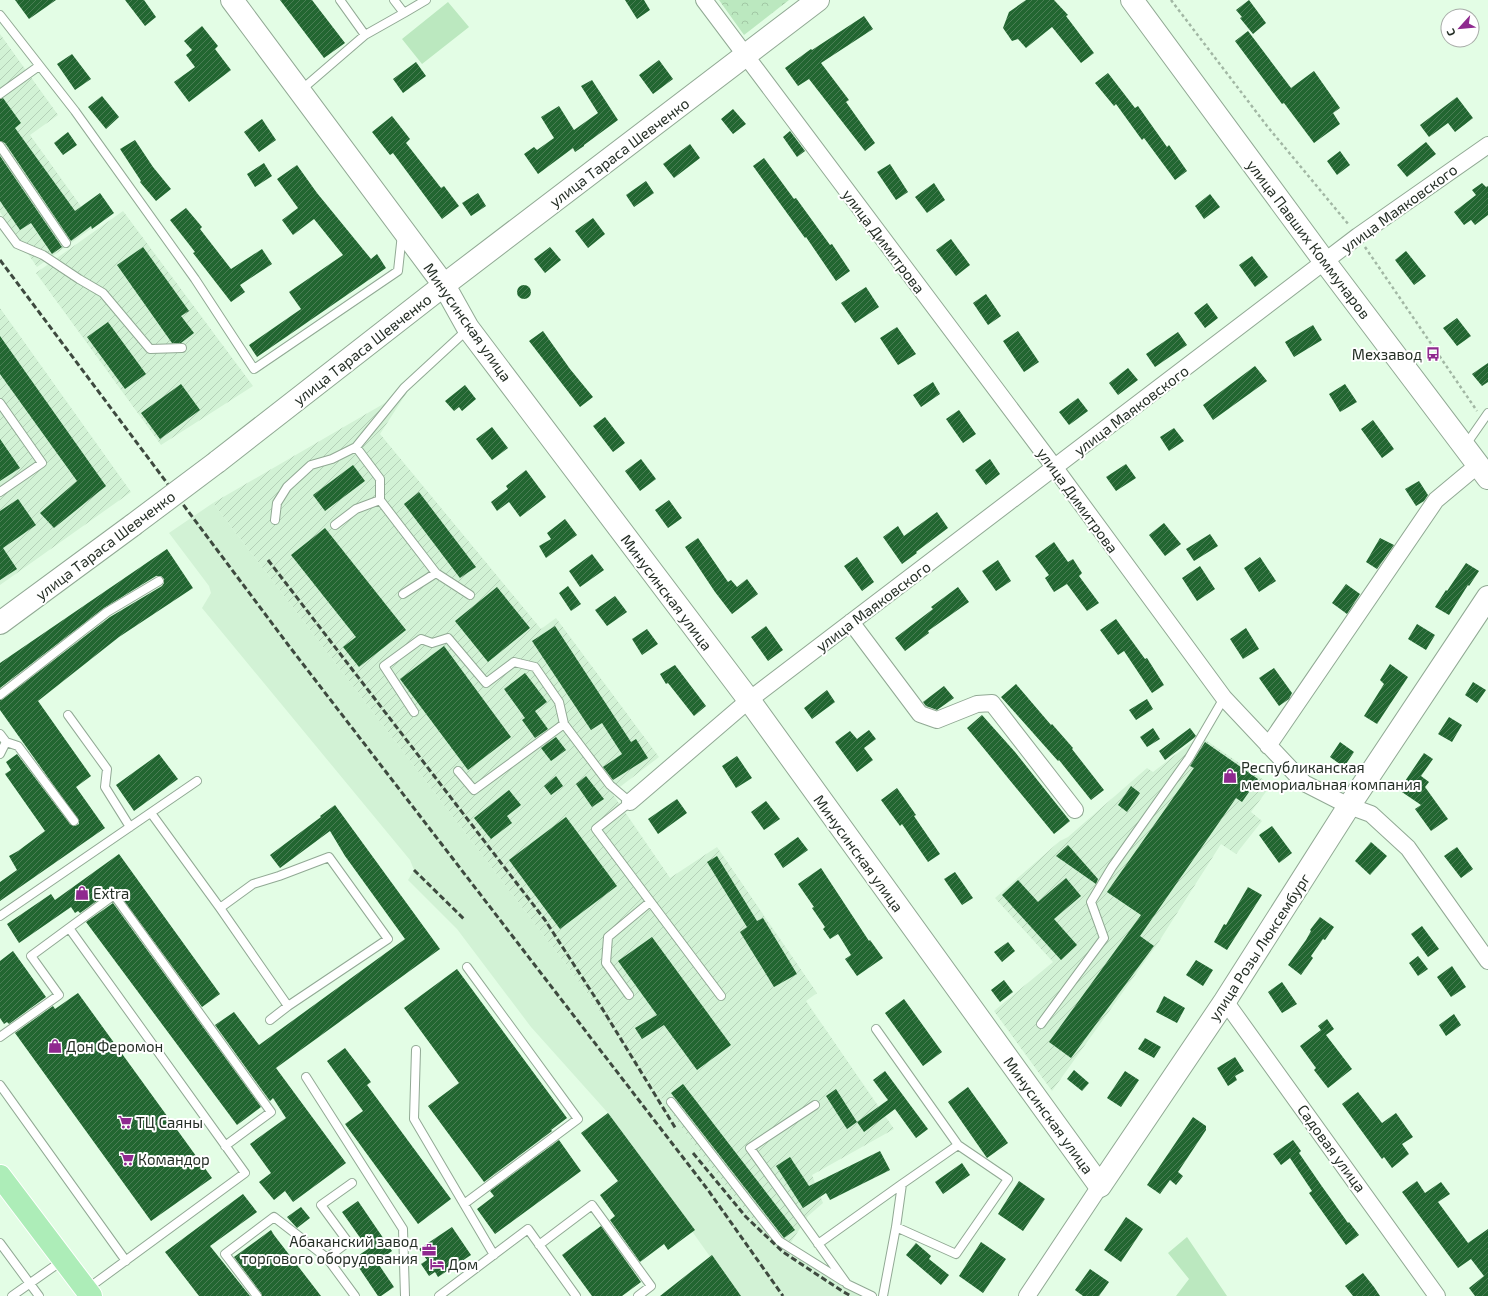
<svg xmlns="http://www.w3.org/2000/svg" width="1488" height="1296" font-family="'Exo 2',sans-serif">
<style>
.built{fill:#d2f2d5}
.industrial{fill:url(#industrial-furrows)}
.green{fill:#bbe8bf}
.park{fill:url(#park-crowns)}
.building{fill:url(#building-hatch)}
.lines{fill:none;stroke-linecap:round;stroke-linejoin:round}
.lane-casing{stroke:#91a994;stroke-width:10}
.street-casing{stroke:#91a994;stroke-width:18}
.secondary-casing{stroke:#91a994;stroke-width:24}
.primary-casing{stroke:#fff;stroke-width:24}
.path{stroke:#a2b7a4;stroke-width:2.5;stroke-dasharray:3 3;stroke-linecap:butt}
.lane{stroke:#fff;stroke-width:8}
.street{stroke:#fff;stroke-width:16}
.secondary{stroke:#fff;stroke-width:22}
.primary{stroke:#adedb8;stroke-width:22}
.rail{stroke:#3e4a3f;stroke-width:3;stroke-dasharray:6 3;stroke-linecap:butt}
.secondary-bridge-casing{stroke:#91a994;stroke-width:24;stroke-linecap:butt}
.secondary-bridge{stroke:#fff;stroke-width:22}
.labels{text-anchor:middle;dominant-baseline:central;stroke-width:4;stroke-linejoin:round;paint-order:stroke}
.street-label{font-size:15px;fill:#252f26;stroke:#fff}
.poi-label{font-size:15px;fill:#252f26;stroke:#fff;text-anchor:start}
</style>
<defs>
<pattern id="industrial-furrows" width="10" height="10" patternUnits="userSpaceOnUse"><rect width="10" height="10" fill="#d2f2d5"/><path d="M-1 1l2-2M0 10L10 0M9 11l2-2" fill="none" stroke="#b4d0b7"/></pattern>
<pattern id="park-crowns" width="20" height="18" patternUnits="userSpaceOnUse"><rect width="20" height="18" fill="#bbe8bf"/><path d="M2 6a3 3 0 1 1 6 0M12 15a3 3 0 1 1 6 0" fill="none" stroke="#a1c7a4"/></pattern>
<pattern id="building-hatch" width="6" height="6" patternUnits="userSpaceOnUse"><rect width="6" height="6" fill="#226631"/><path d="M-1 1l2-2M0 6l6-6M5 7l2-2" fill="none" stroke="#497d54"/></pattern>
</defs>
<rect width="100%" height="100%" fill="#e3fde5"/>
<path class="built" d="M213,503L574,975L693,1143L748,1214L786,1250L843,1287L862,1296H738L608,1113L531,1027L457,929L408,880L414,870L410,860L202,608L211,593L209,586L169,533Z"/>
<path class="industrial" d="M0,34L58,115L30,135L95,226L37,267L0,212Z
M123,211L253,386L161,445L36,273Z
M0,308L131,492L0,585Z
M409,389L380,434L541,629L556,618L659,757L612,793L670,878L717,847L817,993L806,1001L894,1129L812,1175L823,1203L808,1216L786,1250L748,1214L693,1143L574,975L213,503Z
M1200,736L1271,785L1251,812L1262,821L1236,854L1221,844L1158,943L1052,1091L994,1011L1053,962L995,898L1060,841L1068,837L1147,768L1153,772Z"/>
<path class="green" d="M448,2L469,27L422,64L402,39Z
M1187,1237L1227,1296H1176L1189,1279L1168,1253Z"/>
<path class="park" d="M719,0H789L744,35Z"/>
<path class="building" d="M15,0H56L29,19Z
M125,0H144L156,17L145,26Z
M280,0H312L345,43L324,58Z
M625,0H644L650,10L637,19Z
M1026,0H1054L1068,15L1066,16L1094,53L1081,63L1052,27L1026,48L1018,39L1012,41L1003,28L1009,12Z
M1249,0L1266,23L1253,34L1240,18L1242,17L1236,10Z
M864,16L873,29L821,63L849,100L846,102L875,143L865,151L809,79L798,86L785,68L811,49L812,50Z
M202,26L218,46L215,49L231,70L189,102L174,82L195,67L186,55L192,50L184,41Z
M1248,31L1291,88L1314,71L1340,108L1333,113L1340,124L1314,143L1284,103L1282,104L1235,41Z
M72,54L91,79L75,90L57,64Z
M659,60L673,79L653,94L639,75Z
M416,62L426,76L403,93L393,79Z
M1108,73L1135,108L1138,106L1167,147L1169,145L1187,171L1175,180L1144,138L1142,140L1116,104L1114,106L1095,83Z
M592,80L618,120L584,145V146L575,152L573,148L538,174L524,154L534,147L537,150L554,138L541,117L559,106L574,130L598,113L581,86Z
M102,96L119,117L106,129L88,107Z
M1457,97L1473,118L1455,132L1448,123L1429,137L1420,125Z
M3,98L21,123L15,128L75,211L100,193L114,213L92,229L91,226L71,241L5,143L0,141V99Z
M733,109L746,124L733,134L721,119Z
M392,116L410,139L406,143L441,188L444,186L459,206L442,219L393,153L390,155L372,132Z
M262,119L276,140L259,152L244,132Z
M790,131L805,151L797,157L783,137Z
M68,132L77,145L63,155L54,143Z
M135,140L153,167L171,189L156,201L140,182L141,181L120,149Z
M1426,142L1436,154L1407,177L1397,165Z
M690,144L700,158L674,178L663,164Z
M1340,151L1350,165L1337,175L1327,161Z
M0,156L62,247L52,254L31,223L20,230L0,201Z
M764,158L794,199L796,198L830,245L832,244L850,271L836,281L806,237L805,238L753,166Z
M264,163L272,176L255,187L247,174Z
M890,164L908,192L896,200L877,172Z
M297,165L317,193L371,259L377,254L386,268L257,357L249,345L301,309L289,292L343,255L314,219L293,235L282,220L298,208L277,179Z
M646,181L654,193L634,207L626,195Z
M934,183L945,200L927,213L915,197Z
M1482,183L1486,187L1488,186V215L1475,225L1471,220L1464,225L1454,212L1476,195L1472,190Z
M478,193L486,206L471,216L462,203Z
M1210,194L1220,207L1204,219L1195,206Z
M186,208L202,227L200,229L231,269L262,249L272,264L240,285L245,292L231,302L193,253L195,252L170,220Z
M593,218L605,234L588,248L575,231Z
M951,239L970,265L956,276L936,250Z
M143,247L189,311L181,316L194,333L181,343H172L117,265Z
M550,247L561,260L545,273L534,259Z
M1406,251L1426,276L1414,285L1395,260Z
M1252,256L1268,277L1255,287L1239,265Z
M517 292a7 7 0 1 1 14 0a7 7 0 1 1-14 0Z
M866,287L879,307L855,323L841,303Z
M986,294L1001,316L988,325L973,303Z
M1207,303L1218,318L1205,328L1194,313Z
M1457,318L1471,336L1457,346L1443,328Z
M108,322L146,374L125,389L87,337Z
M1313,325L1322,340L1294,357L1285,342Z
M897,327L916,354L898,365L880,338Z
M543,331L570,369L593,397L580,407L529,341Z
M1018,331L1039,362L1024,372L1003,341Z
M1178,332L1187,345L1155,367L1146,354Z
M0,336L106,486L54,528L40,513L77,481L0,374Z
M1488,363V382L1482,386L1472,374Z
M1255,366L1267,381L1213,420L1203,405Z
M1128,368L1138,380L1118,395L1109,383Z
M933,382L940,394L921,407L913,395Z
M181,384L200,410L160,439L141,413Z
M1345,384L1357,402L1340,412L1329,394Z
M465,385L476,399L462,411L459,407L454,411L445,401Z
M1078,398L1088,411L1069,425L1059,412Z
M959,410L976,434L963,443L946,419Z
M605,417L625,443L613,452L593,426Z
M1373,420L1394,449L1382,458L1361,429Z
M492,427L508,448L492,460L476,439Z
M1174,428L1184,441L1169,451L1160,437Z
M0,439L20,468L0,481Z
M641,459L656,479L640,491L625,471Z
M990,459L1000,474L986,485L975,470Z
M1126,464L1136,478L1116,491L1106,477Z
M353,465L365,481L325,511L313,495Z
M526,470L546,497L520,517L509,502L497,511L491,502L508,489L506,486Z
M1419,481L1428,495L1424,501L1416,506L1405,489Z
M419,492L476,567L460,578L404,504Z
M18,499L36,525L3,548L17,569L0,580V511Z
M669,500L682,518L668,528L655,510Z
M937,512L948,528L916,552L917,553L902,564L883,537L898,526L904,536Z
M565,519L577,535L546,558L539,546L551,539L547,533Z
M1164,523L1181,544L1165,556L1149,535Z
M325,528L406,630L359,667L343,647L356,637L291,555Z
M1210,534L1218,546L1194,561L1186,549Z
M698,538L728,582L731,580L737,587L747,579L758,594L732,614L715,592L685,547Z
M1380,538L1394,545L1377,569L1366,562Z
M1054,542L1068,562L1073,559L1082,573L1079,576L1099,603L1087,611L1067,584L1054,592L1045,578L1049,575L1035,556Z
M167,549L193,588L119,637L38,701L91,776L76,787L105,828L0,901V882L17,870L9,856L18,851L45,831L5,774L11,770L6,762L17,754L70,824L75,826L79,824V821L0,710V700L3,699L110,617L162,586L164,583V579L161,576H156L104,608L0,688V663Z
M592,554L604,570L580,587L569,571Z
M857,557L874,582L862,591L844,566Z
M1260,557L1276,581L1259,592L1244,568Z
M998,560L1011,581L996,591L982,571Z
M1466,563L1479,571L1469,586L1468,585L1449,615L1435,607L1446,590L1447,591Z
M1200,566L1215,589L1197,601L1182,578Z
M1346,584L1360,594L1347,614L1332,603Z
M568,586L581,604L571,611L559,593Z
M497,587L530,628L488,662L455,621Z
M958,587L969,602L928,631L929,633L905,651L895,638L933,609L931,607Z
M615,596L627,612L607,626L595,610Z
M1116,619L1145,659L1147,658L1164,685L1152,693L1124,651L1118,655L1100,630Z
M1417,624L1435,635L1426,650L1408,639Z
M555,626L631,742L636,739L648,758L613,780L603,767L622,754L602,723L591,730L532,641Z
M766,626L783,650L768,661L751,637Z
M1246,628L1259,649L1243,659L1230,639Z
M647,629L658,644L642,655L632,639Z
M444,646L511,737L468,770L400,679Z
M1390,664L1408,677L1377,724L1364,716L1384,684L1380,680Z
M675,665L706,706L694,716L668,683L666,684L660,674Z
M1274,668L1292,693L1289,699L1279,706L1259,678Z
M525,673L547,702L535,711L548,729L535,738L522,720L525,718L504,689Z
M1473,682L1486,690L1477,703L1465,695Z
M1016,684L1051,725L1052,724L1073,748L1072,749L1104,790L1091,800L1059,760L1058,761L1001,697Z
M944,686L954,698L937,710L926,706L923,702Z
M827,690L835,702L812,719L804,708Z
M1147,699L1153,709L1136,720L1129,710Z
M982,715L1015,752L1070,821L1054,834L967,728Z
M1449,717L1462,725L1452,742L1438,734Z
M1153,728L1160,739L1147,747L1140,737Z
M1190,728L1196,736L1194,738L1165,760L1159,751Z
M869,730L876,739L864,748L873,760L857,772L835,742L850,731L857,739Z
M556,737L566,750L551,761L541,748Z
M1205,742L1258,779L1242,802L1236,798L1140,936L1154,946L1071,1058L1049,1042L1141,915L1107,892L1194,768L1190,766Z
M1340,742L1354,752L1344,767L1330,757Z
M1424,753L1433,759L1421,776L1429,782L1425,787L1448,819L1431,831L1415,809L1421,805L1399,790Z
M159,754L178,779L134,811L116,785Z
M737,756L752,778L736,788L722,766Z
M556,776L563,786L551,795L544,786Z
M586,776L604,799L592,807L576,784Z
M1131,786L1140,793L1127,812L1118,805Z
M897,788L916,815L914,816L940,854L928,862L902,824L900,826L881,800Z
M509,790L521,805L507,816L512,823L491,839L474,818Z
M677,799L687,813L658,834L648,819Z
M766,801L780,819L764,830L751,812Z
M335,805L440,949L276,1068L346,1163L293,1202L285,1191L274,1200L259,1182L271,1173L250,1144L286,1118L273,1098L270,1101L215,1025L234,1012L259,1045L405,939L345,856L330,831L280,868L270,855L321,817L320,816Z
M566,817L617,886L560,929L509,860Z
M1272,826L1292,853L1279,863L1259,835Z
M798,837L808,850L783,868L774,854Z
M1371,842L1387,856L1370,875L1355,861Z
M1068,845L1098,879L1096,884L1056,856Z
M1457,847L1473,869L1461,878L1444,856Z
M119,854L220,994L202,1007L116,890L111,891L80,913L78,911L75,913L71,907L19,943L7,924L51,894L55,900Z
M717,856L757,921L763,918L797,974L774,987L740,932L747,927L707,862Z
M821,868L869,941L870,940L883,958L857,976L845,959L851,955L838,934L830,939L823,929L825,927L812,908L814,907L798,884Z
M955,872L973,898L962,905L944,879Z
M1066,878L1081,896L1054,919L1077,945L1061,960L1002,895L1018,880L1038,902Z
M1248,887L1262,895L1227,950L1214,942L1224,924L1226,925Z
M113,903L261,1107L237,1125L86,922Z
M1320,917L1334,927L1325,940L1323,939L1311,956L1313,958L1301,975L1288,965L1306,940L1311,931L1310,930Z
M1422,926L1439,949L1428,957L1411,934Z
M652,937L731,1045L697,1070L664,1025L642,1039L635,1028L657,1015L618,961Z
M1008,942L1015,951L1002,962L994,952Z
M13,951L46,997L9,1024L7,1022L4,1024L0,1018V961Z
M1418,956L1428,969L1418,976L1409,963Z
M1196,960L1213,970L1203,986L1186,975Z
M1452,966L1466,987L1451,997L1437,977Z
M457,969L567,1118L551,1130L552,1131L484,1182L428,1106L459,1083L404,1008Z
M1004,980L1013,992L1000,1002L991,990Z
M1282,982L1297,1004L1282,1013L1268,992Z
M78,993L212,1178L151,1221L15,1033L53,1006L55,1009Z
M1164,996L1185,1008L1177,1023L1156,1012Z
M904,999L942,1052L923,1066L885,1013Z
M1454,1014L1461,1025L1446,1036L1439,1025Z
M1327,1019L1334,1029L1326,1035L1352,1069L1328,1088L1314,1070L1316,1068L1300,1046L1321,1030L1318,1026Z
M1145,1038L1161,1047L1154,1058L1138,1049Z
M345,1048L371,1082L367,1085L451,1199L418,1224L345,1124L363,1111L327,1061Z
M1235,1057L1244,1071L1235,1076L1237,1080L1228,1086L1217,1068Z
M1074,1070L1089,1083L1082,1091L1067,1079Z
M885,1071L928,1129L916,1138L895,1109L864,1132L857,1122L888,1100L873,1080Z
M1125,1071L1139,1080L1121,1107L1107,1098Z
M683,1084L795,1230L784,1238L671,1093Z
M968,1087L1008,1143L987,1158L948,1102Z
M836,1089L857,1122L847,1129L826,1096Z
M1358,1092L1382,1123L1396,1113L1413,1137L1402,1144L1409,1154L1392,1168L1384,1157L1382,1159L1342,1104Z
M608,1113L695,1230L668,1250L664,1244L640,1262L610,1220L615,1216L600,1195L618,1181L581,1133Z
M1193,1117L1206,1126V1130L1178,1172L1183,1176L1176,1185L1170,1180L1160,1194L1147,1185Z
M559,1140L581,1171L495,1234L477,1209L494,1196L490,1191Z
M1293,1140L1301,1151L1299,1153L1321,1185L1348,1223L1349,1222L1359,1235L1346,1245L1309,1193L1312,1191L1290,1158L1281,1165L1273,1154Z
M880,1151L890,1170L830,1200L826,1193L803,1208L776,1166L790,1157L809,1186Z
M962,1163L970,1175L943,1194L935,1182Z
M1019,1181L1045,1199L1023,1231L998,1214Z
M1417,1181L1425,1193L1441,1182L1450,1194L1438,1202L1468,1243L1488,1229V1296H1475L1469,1288L1484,1276L1471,1259L1458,1268L1402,1192Z
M243,1194L257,1212L210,1246L250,1296H199L165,1252Z
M358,1201L392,1251L377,1262L394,1287L381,1296H378L353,1259L368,1249L342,1212Z
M301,1207L310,1218L297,1228L287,1217Z
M1126,1217L1143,1229L1121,1262L1104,1250Z
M601,1226L641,1282L622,1296H592L562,1255Z
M452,1227L471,1255L438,1277L435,1272L429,1276L421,1264L427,1260L419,1249Z
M271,1230L274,1235L321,1296H262L261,1293L234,1257Z
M981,1242L1006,1259L983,1293L959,1276Z
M916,1243L931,1256L929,1259L949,1275L941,1285L906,1255Z
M712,1255L741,1296H660Z
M1090,1269L1109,1282L1099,1296H1083L1075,1290Z
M1363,1273L1374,1287L1380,1296H1353L1345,1286Z"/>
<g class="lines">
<defs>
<path id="lane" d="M340,0L365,35
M404,13L426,0
M0,15L75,111L195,279L254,369L398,271L402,234
M300,91L365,35L404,13L394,0
M0,94L39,66
M0,146L66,243
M0,221L17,244L43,255L79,279L103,293L150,349L182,348
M0,403L42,463L0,492
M1465,446L1488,413
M356,447L380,479V500L436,573L470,595
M275,520L277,503L287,487L311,465L332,459L356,447L404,388L468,329
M335,525L356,509L380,500
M403,594L436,573
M0,695L107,612L159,581
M414,712L384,666L421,639L432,643L448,638L486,683L514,662L535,667L559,702L564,724L610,785L630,802L596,829L721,996
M68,715L107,769L105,787L130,827
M0,734L6,742L0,754
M6,742L18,746L74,821
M458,771L474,790L564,724
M151,813L220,908L288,1006
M220,908L253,884L279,876L329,857L388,939L288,1006L270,1020
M0,916L197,781
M69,928L114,895L271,1112L225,1146
M629,995L606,963L608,937L650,902
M1041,1024L1104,938L1091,902L1112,867L1189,758L1224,698
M876,1029L958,1145L902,1184L896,1227L883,1296
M0,1037L59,995L31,956L69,928L245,1173L87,1289
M416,1050L414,1119L494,1255
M306,1077L403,1229L405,1296
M0,1085L126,1261
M671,1102L779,1241L843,1281
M815,1105L750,1148L847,1284L872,1296
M352,1183L321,1205L348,1242L327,1258L355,1296
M464,1204L578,1119L467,967
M896,1227L956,1254L1008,1179L958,1145
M0,1243L39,1296
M818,1244L902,1184
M539,1245L592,1205L651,1286L638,1296
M12,1296L63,1260
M257,1296L225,1254L274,1217L327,1258
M439,1296L528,1229L576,1296"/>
<path id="street" d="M704,0L1055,468L1224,698L1304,783L1349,806L1371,814L1408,848L1488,961
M851,622L920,714L937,720L977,704L992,703L1075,810
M1268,746L1436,500L1478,465
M630,802L749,700L1358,236L1488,145
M1225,1001L1437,1296
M1027,1296L1100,1186"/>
<path id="secondary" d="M232,0L444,285L468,328L749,700L1100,1186L1225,1001L1349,806L1488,597
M1132,0L1325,262L1488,478
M217,462L444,285L818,0
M0,623L133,525"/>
<path id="primary" d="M0,1176L91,1296"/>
</defs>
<use href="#lane" class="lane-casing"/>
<use href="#street" class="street-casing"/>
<use href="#secondary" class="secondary-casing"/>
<use href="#primary" class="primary-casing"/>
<path class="path" d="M1171,0L1267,126L1349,225
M1365,247L1477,411"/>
<use href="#lane" class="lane"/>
<use href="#street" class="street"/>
<use href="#secondary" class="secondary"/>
<use href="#primary" class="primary"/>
<path class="rail" d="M0,260L289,646L708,1190L783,1296
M268,560L545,920L600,1005L676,1129
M414,870L465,920
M693,1153L746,1217L783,1252L842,1291L851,1296"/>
<defs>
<path id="secondary-bridge" d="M133,525L217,462"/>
</defs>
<use href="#secondary-bridge" class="secondary-bridge-casing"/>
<use href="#secondary-bridge" class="secondary-bridge"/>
</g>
<defs>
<symbol id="bus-bare" viewBox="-9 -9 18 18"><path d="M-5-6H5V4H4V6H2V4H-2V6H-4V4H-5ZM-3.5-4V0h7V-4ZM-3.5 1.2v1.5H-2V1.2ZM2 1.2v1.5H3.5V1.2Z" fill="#8f298f" stroke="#fff" stroke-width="2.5" paint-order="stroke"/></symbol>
<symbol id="shop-bare" viewBox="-9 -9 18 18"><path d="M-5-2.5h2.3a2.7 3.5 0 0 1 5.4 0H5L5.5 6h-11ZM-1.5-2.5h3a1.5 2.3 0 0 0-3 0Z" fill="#8f298f" stroke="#fff" stroke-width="2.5" paint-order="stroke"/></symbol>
<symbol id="supermarket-bare" viewBox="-9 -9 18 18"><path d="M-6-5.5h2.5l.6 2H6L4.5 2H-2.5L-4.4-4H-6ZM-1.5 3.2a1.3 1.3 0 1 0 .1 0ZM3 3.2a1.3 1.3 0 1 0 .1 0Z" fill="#8f298f" stroke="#fff" stroke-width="2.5" paint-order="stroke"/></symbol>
<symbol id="office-bare" viewBox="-9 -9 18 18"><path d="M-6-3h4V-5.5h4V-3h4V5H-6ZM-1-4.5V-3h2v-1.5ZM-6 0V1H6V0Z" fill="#8f298f" stroke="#fff" stroke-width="2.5" paint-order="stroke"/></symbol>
<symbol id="hotel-bare" viewBox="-9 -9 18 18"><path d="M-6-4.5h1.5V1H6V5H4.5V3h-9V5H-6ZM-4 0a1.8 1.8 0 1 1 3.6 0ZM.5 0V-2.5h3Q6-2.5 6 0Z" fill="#8f298f" stroke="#fff" stroke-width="2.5" paint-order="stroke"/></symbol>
</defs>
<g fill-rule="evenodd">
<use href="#bus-bare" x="1423" y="344" width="20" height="20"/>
<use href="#shop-bare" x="1220" y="766" width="20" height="20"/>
<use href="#shop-bare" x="72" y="883" width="20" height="20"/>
<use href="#shop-bare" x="45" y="1036" width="20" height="20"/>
<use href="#supermarket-bare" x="115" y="1112" width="20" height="20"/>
<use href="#supermarket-bare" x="117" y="1149" width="20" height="20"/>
<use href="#office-bare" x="419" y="1240" width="20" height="20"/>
<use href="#hotel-bare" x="427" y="1254" width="20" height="20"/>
</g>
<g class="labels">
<g class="street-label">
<text transform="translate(619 152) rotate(-37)">улица Тараса Шевченко</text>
<text transform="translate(1399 208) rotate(-36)">улица Маяковского</text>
<text transform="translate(1309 239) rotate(53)">улица Павших Коммунаров</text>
<text transform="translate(884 241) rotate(53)">улица Димитрова</text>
<text transform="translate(468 322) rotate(55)">Минусинская улица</text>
<text transform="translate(362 349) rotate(-38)">улица Тараса Шевченко</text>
<text transform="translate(1131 410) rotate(-37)">улица Маяковского</text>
<text transform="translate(1078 500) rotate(54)">улица Димитрова</text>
<text transform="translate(105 545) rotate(-37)">улица Тараса Шевченко</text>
<text transform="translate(667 592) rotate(53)">Минусинская улица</text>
<text transform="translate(873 606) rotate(-37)">улица Маяковского</text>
<text transform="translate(859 853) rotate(54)">Минусинская улица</text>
<text transform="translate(1259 947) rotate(-57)">улица Розы Люксембург</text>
<text transform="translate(1049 1115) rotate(54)">Минусинская улица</text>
<text transform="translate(1332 1148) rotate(54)">Садовая улица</text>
</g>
<g class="poi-label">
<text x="1422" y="354" text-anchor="end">Мехзавод</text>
<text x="1241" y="767">Республиканская<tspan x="1241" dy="17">мемориальная компания</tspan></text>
<text x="93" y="893">Extra</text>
<text x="66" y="1046">Дон Феромон</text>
<text x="136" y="1122">ТЦ Саяны</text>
<text x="138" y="1159">Командор</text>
<text x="418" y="1241" text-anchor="end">Абаканский завод<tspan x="418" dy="17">торгового оборудования</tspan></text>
<text x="448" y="1264">Дом</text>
</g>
</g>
<g transform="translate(1460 28) rotate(243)"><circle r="19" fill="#ffffff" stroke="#a8aca8"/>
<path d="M0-3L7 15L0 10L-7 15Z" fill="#8f298f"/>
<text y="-6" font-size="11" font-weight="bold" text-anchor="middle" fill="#252f26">С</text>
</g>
</svg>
